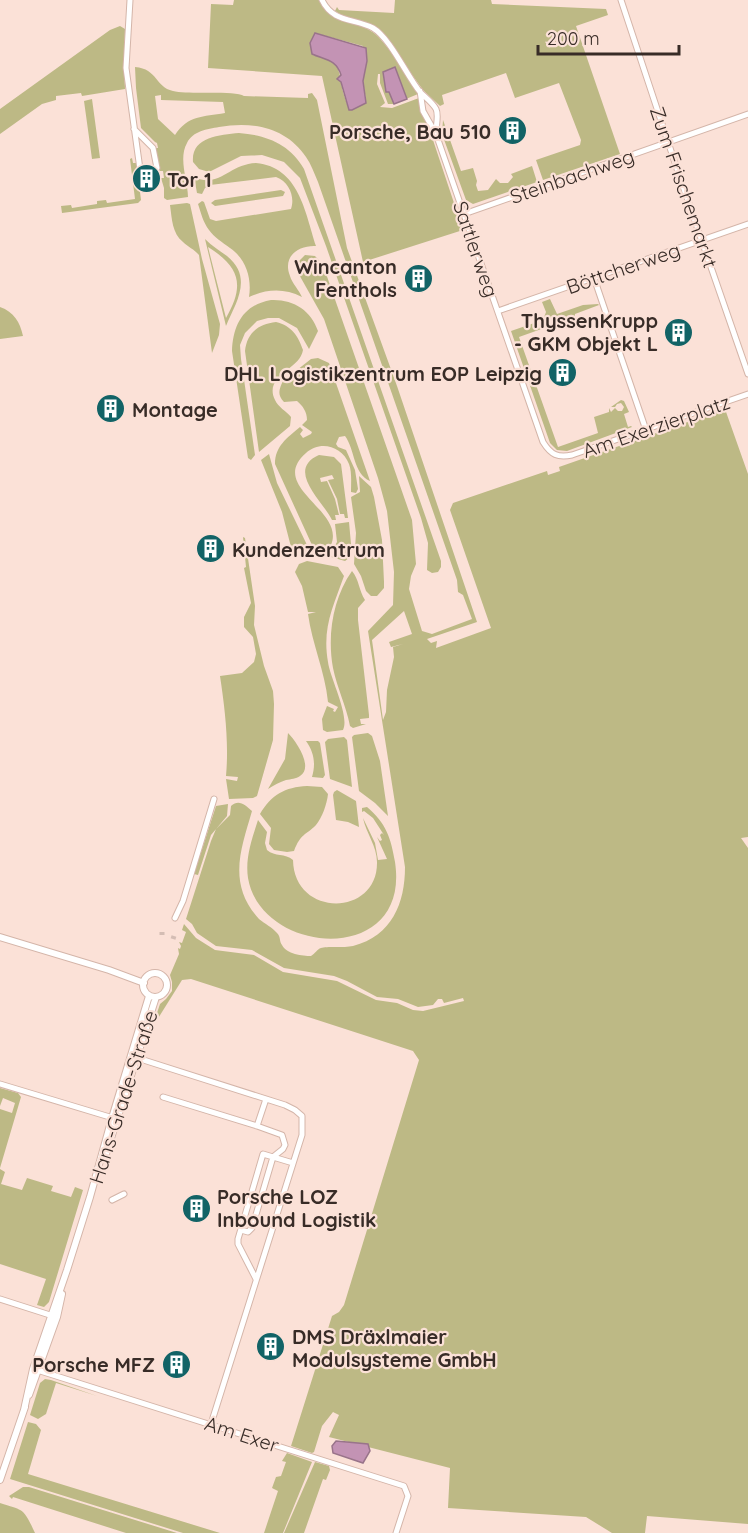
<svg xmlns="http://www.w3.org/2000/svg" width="748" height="1533" font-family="Quicksand,sans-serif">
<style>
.green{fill:#bdb985;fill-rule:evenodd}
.water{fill:#c393b4;stroke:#99748a;stroke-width:1.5}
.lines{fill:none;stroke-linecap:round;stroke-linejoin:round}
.minor-tunnel{stroke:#d4bdb4;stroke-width:5;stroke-dasharray:5 2.5;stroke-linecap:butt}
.minor-casing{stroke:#d4b5a9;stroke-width:7}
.tertiary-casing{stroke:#d4b5a9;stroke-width:8}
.minor{stroke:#fff;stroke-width:5}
.tertiary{stroke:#fff;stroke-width:6}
.labels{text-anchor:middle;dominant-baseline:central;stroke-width:4.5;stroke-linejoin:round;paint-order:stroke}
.poi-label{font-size:20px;font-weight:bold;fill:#382c27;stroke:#fbe1d7;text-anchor:end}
.street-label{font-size:20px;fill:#382c27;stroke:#fbe1d7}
</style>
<rect width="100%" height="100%" fill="#fbe1d7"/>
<path class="green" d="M234,0H320C332,28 354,18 374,33C386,42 410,79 418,94L394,104H388L380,83V74H378L377,84L385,103L380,107L392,108L419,98L421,112L434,136L432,137L463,230L363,262L322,76L208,68L211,4L233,5ZM315,33L363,46L367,61L363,81L366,100L349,109C346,101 342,91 341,81C338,61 332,60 313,55Z
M395,0H491L492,4L606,9L608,15L576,26L620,154L543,180L536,160L580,145L581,140L559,83L515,98L506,73L442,95L444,104L440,106L423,90L379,29C365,20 348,20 335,11L337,7L339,10L394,13Z
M120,26L125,29L124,66L125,89L82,96L81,93L56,96V100L42,104L0,134V109L110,30Z
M135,67C158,69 155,87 173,91C188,95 235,90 244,96L308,98V94L312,93L317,100L347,248L397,386L477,622L427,639L431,643L437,641L436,648L491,628L450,510L453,503L547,471L548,475L560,471L559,467L725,409L748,474V837L741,838L748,848V1524L647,1516L645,1533H612L586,1517L448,1508L450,1468L329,1437L339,1415L333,1412L322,1426L314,1452L312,1453L291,1446L332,1316L339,1312L344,1305L419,1060L413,1051L191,979L182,980L157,1020L155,1019L160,1004L166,999L172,991V982L170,975L179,954L178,948L180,949L181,946L179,942L182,943L186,932L182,930L184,924L196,938L215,950L254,955L283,972L337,981L376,1000L397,1003L413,1010L423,1011L464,1001L463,998L444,1003L442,999H438L433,1005L418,1007L398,999L377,997L347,981L334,976L284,968L252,950L216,946L197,933L192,924L186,919L211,841L216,829L230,815L231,806C239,799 245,805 252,811C241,849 227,884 259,919C265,924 272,927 277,933C281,937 279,941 282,945C286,954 303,956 311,956C315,954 317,949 321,948C326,946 344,948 353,946C392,936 405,903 405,867L368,631L393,605L394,572L387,511L378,478L324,319L297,271L298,262L305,255L315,256L323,265L412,520L416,564L411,576L409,589L422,631L432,634L472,619L463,595L458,592L457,580L318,182C314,173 311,164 306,157C286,127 252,121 219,127C207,129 193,131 187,143C178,159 188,181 188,197L167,200L164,198V188L161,178H164L163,171H160L155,148H158L157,143L155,142L141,128L136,88ZM161,95V100L223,102L225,113C203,117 188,115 175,135L158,119L155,96ZM404,611L412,634L389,642L391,647L403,644L393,647L394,657L387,690L386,712L383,720L372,640Z
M92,99L100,158L92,159L84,101Z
M443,120L461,171L473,168L477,181L476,185L478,191L488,190L496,179L500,183H508L513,177L511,174L532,166L537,182L473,204L466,200L442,134Z
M239,133C266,135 290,144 304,169L441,561V567L438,572L432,573L427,570L428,543L421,518L326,246L300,178L284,162L262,155L241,156L209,172L199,169L193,162C191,137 219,135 239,133Z
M132,158L133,163H136L137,172L134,173L137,190L140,192L141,200L138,203L62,213L61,206L71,205L72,208L97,204V201L106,200L107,203L135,199L130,159Z
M256,163C299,167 305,212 316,246C299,245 282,256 290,276C292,283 299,290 302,297C284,288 267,289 249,297C252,278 246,259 230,248C222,242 214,237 209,230C203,222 201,213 198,204L202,201L204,202L210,219L216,221L291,209C295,198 290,182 276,177L210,185L205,188L202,194L197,193L194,177C219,189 229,164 256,163Z
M281,190L285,192L283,196L215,206L211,203L215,200Z
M187,203L190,204L202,259L220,324L219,335L212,353L199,255C194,249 188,247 183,242C172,233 172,219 170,205Z
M205,239C212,246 220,251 227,256C254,278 235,304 226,326ZM208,247C240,267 245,285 226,318Z
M550,299L557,314L583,305L598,304L599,305L575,314V317L519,337L558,447L598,433L594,417L609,412V408L611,412L615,408L618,411H622L624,407L621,403L617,404L615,407H611L621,400L624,401L629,412L624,414L628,427L631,426L632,427L567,451L557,450L550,443L511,331L543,320L546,312L542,302Z
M271,300C293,299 311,310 318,331L309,349L297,328L279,318H268L257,321L245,333L240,345L241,359L255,455L251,460L248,458L232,351C233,325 243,305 271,300Z
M0,307C14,312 20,322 23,336L0,339Z
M276,322C292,326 298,336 303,350C300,370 263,375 275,400C278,407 286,411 291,417L290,426L259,452L245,351C247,333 258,324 276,322Z
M318,358L329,363L370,481C353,474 355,449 345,436L339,437L336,444L338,447L346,450L355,470L358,489L356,493L351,492C351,483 352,472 349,464C342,446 320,440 306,453C267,487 346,510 331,545L323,550L317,549L312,545L275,464C275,446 287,438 300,427L303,430L300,434L303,438L311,434L312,432L302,425L307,420C307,412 303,406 297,401L284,402C277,395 279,389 283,381L311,359Z
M269,454L277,483L308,547L306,553H298L291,547L282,512L261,460Z
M319,455L334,457L341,464L348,518H345L344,514H340L337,499L328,480L334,479L332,475L320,478L321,482L327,481L335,499L339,515H335L336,520H332C323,501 285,470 319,455Z
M359,476L371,487L374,497L382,540L384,582V588L377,596H371L366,591L361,576L354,564L356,533L351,497L360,492Z
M349,522L351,544L349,558L345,561L331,557L330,554L337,542L335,524Z
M243,537L245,538L255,606L254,625L264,666L273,691L274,704L273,740L257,796L253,798L229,799L226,779L237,781L238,777L226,776C229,743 225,709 220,676L242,673L254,662L256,654L253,637L244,627V617L251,603L244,568L246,567Z
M307,561L338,567L344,576C333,607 322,628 328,662C330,678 350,716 343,730L327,732L323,730L322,719L327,706L334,709L333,711L335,712L338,707L328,702C325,671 312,644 308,614L316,612H308L302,586L295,572L299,564Z
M352,571C359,579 359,591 365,600L358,608V620L369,715V718L360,719L361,724H366L353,728L350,726C346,705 337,688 333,668C327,635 333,598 352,571Z
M288,733C296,741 314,767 300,776C296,779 291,779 286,780C280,782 274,785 268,789L285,759Z
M368,733L372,736L380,761L388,816L375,803L359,791L352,737L354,735Z
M344,737L347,740L352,787L330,779L325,742L328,739Z
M306,741H318L320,743L325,775L323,778L312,777C316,764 314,752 306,741Z
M307,786L322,787L328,794C327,804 322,818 316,825C305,836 301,833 294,851L287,852L274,850L269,844L271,828L260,814C271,795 285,787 307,786Z
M337,790L356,801L359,827L348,822L336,820L333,795L334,792Z
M228,804L227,816L211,835L198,875L194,874L216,806Z
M367,807C386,823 391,838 395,862C411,967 261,956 248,878C245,858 252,839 258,820L267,832L265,843L267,850C275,857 285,853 293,860C294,918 378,917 377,862C377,846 366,833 363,818L375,843L378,860L387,859L377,837L380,841L382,840L380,835L382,833L384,835L373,818L364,811L362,812V808Z
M0,1088L18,1093L21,1097L0,1168V1109L12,1113L15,1103L3,1098L0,1106Z
M0,1169L5,1172L1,1184L22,1190L27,1178L53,1186L51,1191L71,1197L75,1187L83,1190L49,1302L44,1307L37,1305L46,1279L0,1264Z
M45,1379L51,1380L97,1396L56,1383L46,1414L38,1419L30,1415L40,1383Z
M28,1422L36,1424L41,1430L28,1474L220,1533H183L10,1479Z
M287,1453L312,1462L283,1533H264L278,1491L272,1488L276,1477L281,1476L286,1462L282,1461Z
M315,1462L329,1466L330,1470L326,1480L323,1479L304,1533H284Z
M23,1487H29L177,1533H126L13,1497L12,1499L9,1496Z
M0,1503C24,1511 23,1507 35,1533H0Z"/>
<path class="water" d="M315,33L366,48L367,61L363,81L366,103L352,110H349L341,82L337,79L341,75C336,59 325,60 312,54L310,43Z
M395,67L407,99L394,104L389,92H386L383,72Z
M336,1441L368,1444L370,1451L363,1463L333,1453L332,1446Z"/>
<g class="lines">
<path class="minor-tunnel" d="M162,935V932
M173,939L174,936"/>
<defs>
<path id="minor" d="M130,0L126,68L139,162L140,170L157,168L153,148L134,129
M322,0C333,23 354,18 373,28C390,38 407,76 420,92C425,97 433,103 436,109C439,115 436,125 436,132
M621,0L677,169L748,374
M420,91L423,111L436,134L543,442C551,455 558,458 572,455L748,394
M464,214L748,114
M594,278L646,430
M498,311L748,224
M175,918L183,901L214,799
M131,1056L285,1105L295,1110L302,1116V1135L211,1424
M0,1084L113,1118
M163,1097L257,1126L266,1099
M112,1200L124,1194
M241,1230L248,1232L252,1228L273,1157L283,1149L285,1145L282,1135L257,1126
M256,1279L238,1244V1239L263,1154L293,1163
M0,1299L53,1316
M34,1369L404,1486L408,1496L396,1533"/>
<path id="tertiary" d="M0,937L109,970L144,983
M143 985a12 12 0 1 1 24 0a12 12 0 1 1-24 0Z
M105,1157L156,997
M29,1395L57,1317L62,1294
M24,1410L33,1369L67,1270L90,1197L112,1118L149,996
M0,1480L25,1407"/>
</defs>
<use href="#minor" class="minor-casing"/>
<use href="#tertiary" class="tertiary-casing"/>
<use href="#minor" class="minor"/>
<use href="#tertiary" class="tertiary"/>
</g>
<defs>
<symbol id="building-disc" viewBox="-11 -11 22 22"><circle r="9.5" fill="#126366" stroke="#fbe1d7"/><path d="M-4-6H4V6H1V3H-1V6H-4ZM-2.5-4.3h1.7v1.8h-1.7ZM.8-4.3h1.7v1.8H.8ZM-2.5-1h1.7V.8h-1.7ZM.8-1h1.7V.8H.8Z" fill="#fff"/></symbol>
</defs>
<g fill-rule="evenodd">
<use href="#building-disc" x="496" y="114" width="33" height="33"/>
<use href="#building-disc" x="130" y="162" width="33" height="33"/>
<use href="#building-disc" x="402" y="262" width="33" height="33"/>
<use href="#building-disc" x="662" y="316" width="33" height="33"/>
<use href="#building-disc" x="546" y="356" width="33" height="33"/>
<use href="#building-disc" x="94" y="392" width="33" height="33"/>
<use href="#building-disc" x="194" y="532" width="33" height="33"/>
<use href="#building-disc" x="180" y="1192" width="33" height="33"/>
<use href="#building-disc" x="254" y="1330" width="33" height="33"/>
<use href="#building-disc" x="160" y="1348" width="33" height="33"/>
</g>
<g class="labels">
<g class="poi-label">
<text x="491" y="131">Porsche, Bau 510</text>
<text x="167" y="179" text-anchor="start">Tor 1</text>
<text x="397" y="266">Wincanton<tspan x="397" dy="23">Fenthols</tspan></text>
<text x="658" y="320">ThyssenKrupp<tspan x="658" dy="23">- GKM Objekt L</tspan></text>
<text x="542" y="373">DHL Logistikzentrum EOP Leipzig</text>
<text x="132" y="409" text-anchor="start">Montage</text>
<text x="232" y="549" text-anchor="start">Kundenzentrum</text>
<text x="217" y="1196" text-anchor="start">Porsche LOZ<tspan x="217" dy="23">Inbound Logistik</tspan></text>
<text x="292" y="1336" text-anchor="start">DMS Dräxlmaier<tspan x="292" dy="23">Modulsysteme GmbH</tspan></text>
<text x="155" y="1364">Porsche MFZ</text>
</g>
<g class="street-label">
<text transform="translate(572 176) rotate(-19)">Steinbachweg</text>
<text transform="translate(684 187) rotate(71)">Zum Frischemarkt</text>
<text transform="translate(476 249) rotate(71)">Sattlerweg</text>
<text transform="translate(623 268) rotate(-19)">Böttcherweg</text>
<text transform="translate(656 426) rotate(-19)">Am Exerzierplatz</text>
<text transform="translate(123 1097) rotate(-72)">Hans-Grade-Straße</text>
<text transform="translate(242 1434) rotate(18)">Am Exer</text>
</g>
</g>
<path d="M538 45v9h141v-9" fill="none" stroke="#382c27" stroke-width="3"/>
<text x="547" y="45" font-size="18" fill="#382c27" stroke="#fbe1d7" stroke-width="4.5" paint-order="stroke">200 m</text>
</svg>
